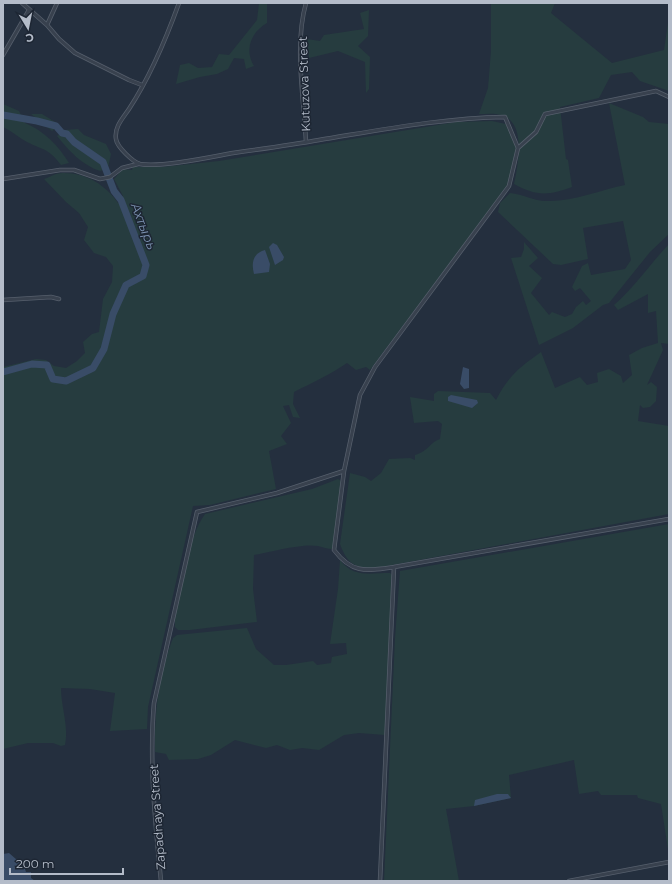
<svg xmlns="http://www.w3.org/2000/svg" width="672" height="884" font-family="Montserrat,sans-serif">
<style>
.green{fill:#263c3f}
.water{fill:#394c67}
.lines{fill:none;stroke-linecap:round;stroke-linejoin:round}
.river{stroke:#394c67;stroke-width:7}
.minor-casing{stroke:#565f6c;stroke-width:4.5}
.minor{stroke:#38414e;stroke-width:3}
.labels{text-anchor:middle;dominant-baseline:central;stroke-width:3;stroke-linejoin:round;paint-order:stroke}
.street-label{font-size:12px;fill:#b4bcc9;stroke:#1d2633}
.water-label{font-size:13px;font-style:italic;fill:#7c92b1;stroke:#1d2633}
</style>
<rect width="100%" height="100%" fill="#242f3e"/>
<path class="green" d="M259,3H267V23C251,32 244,50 254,66L246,69L244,59L234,58L228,69L217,74L200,77L176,84L180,65L189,63L198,68L212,67L219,54L229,55L257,20Z
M491,3H555L551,13L612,63L664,50L669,16V91L640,81L632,72L611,75L599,98L560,107L566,159L568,160L572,187C548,196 536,196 514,184C518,165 527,122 501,115C494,113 486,114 479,114L488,88L491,51Z
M369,10L368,36L358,46L370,57L369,89L366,93L365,62L338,51L309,58L307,39L320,41L324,35L364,29L360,13Z
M609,103L643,117L649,122L669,124V234L650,252L609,303L603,305L573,328L539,345L511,258L521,257L524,249V242L538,258L529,266L542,278L531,293L549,315L552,312L565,317L572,314L576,307L583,301L586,305L591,301L580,288L575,291L572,287L582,266L588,263L591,275L625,269L631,260L623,221L583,228L588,259L561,265L553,264L498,212L500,203L510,193C523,194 534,201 546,201C573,202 600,190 625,185Z
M3,104L19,111L25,123C44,131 58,145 69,163L61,165C48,148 45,151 27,142C19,138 12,131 3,127Z
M31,114H42L60,125L52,131Z
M492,121L506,124L517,148L508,185L370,370L366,367L356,370L347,363C331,374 312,383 294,392L293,404L300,418L293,417L289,405L283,406L291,423L281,436L287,444L269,451L276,489L210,505L193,506L148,707L147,729L110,731L115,693L90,689L61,688C61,707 69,727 65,745L61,746L53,743H28L3,749V367L36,359L46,360L54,366L66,368L77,361L85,353L83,342L92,334L99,332L103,299L112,282L113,266L106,257L94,253L84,240L88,227L79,213L66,202L44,179C50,177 56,173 62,173C85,172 106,185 118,203L123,196L114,179L123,169L132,170L133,167H162L219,161L456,122Z
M78,129L84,135L106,144L111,154L108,168L100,171C82,165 69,151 57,136L65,130Z
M669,244V344L661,343L663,350L647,385L651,382L657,387L656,401L650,407L643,408L640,405L638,421L669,426V514L376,568C356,569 347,564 340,544L350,473L365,477L371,481L381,473L389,459L410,458L415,460V455C429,451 430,442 440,439L442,424L438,421L414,423L410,397L434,401V394L438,391L490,393L496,400C508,376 520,367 541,352L555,388L580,377L587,385L598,382L597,373L609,369L621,376L623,383L632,375L629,355L642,348L658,343L656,311L648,313V294L618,310L614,305C635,287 650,264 669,244Z
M338,479L341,481L333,549C327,549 323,547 318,546C303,543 270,552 254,555L253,589L257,622L190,630H178L175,627V617C182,588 188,537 205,514L312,489Z
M669,524V856L661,804L638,798L637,795H601L598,791L579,794L574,760L509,775L511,798L474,806L446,809L459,881H384L395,638L400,571Z
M340,560C354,578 369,573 390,573L392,575L385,735L359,733L344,735L319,750L302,748L290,750L277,745L266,748L235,740L211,755L198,759L169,760L166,754L155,752C154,714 159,674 173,638L177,635L247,628L256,649L274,665H286L313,661L317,665L331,663L332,657L347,654L346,643L330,644L338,589Z"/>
<path class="water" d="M273,243L277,245L284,257L283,260L275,265L269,247Z
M265,250L270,264L269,272L254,274C251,263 253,253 265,250Z
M463,367L469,369V388L464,389L460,384Z
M451,395L477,400L478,403L472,408L448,401V397Z
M497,794H508L511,798L474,806L475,800Z
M9,853L24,866L26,872H31V878L35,881H3V854Z"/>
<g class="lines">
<path class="river" d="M3,115L37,121L56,126L62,133L67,134L74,142L103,162L114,191L121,200L146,265L143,276L126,285L113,314L104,349L93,368L66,381L53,379L47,365L32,364L3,372"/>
<defs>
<path id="minor" d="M22,3L47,25L59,39L75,53L129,80L142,85
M179,3C166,39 150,77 129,109C123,118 114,127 116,139C117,147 133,162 140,164C160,168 211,157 233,153C262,149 291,145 319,140C381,130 442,118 505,117L518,148L509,186L375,367L360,395L344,471L334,550C352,574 366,571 394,567
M47,25L57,3
M3,55L29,10
M306,142C304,99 294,45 306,3
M518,148L536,132L545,114L656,91L669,97
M3,179L60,170H74L100,179L110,177L122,168L138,164
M3,300L51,297L59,299
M161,881C155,822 149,762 154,703L197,512L277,493L344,471
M380,881L394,567L669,519
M569,881L669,862"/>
</defs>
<use href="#minor" class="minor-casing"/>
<use href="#minor" class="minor"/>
</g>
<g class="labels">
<g class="street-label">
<text transform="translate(304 84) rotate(-92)">Kutuzova Street</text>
<text transform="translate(157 817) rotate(-94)">Zapadnaya Street</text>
</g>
<g class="water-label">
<text transform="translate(144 226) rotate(69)">Ахтырь</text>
</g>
</g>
<rect width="672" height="884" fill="none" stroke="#b4bcc9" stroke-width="8"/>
<g transform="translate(28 28) rotate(170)" stroke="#1d2633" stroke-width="3" paint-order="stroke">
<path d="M0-3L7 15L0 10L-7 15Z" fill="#b4bcc9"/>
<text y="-6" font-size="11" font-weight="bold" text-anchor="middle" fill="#b4bcc9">С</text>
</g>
<path d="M10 868v6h113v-6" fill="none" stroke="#b4bcc9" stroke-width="2"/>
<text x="16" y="868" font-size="12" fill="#b4bcc9" stroke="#1d2633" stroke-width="3" paint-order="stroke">200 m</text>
</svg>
